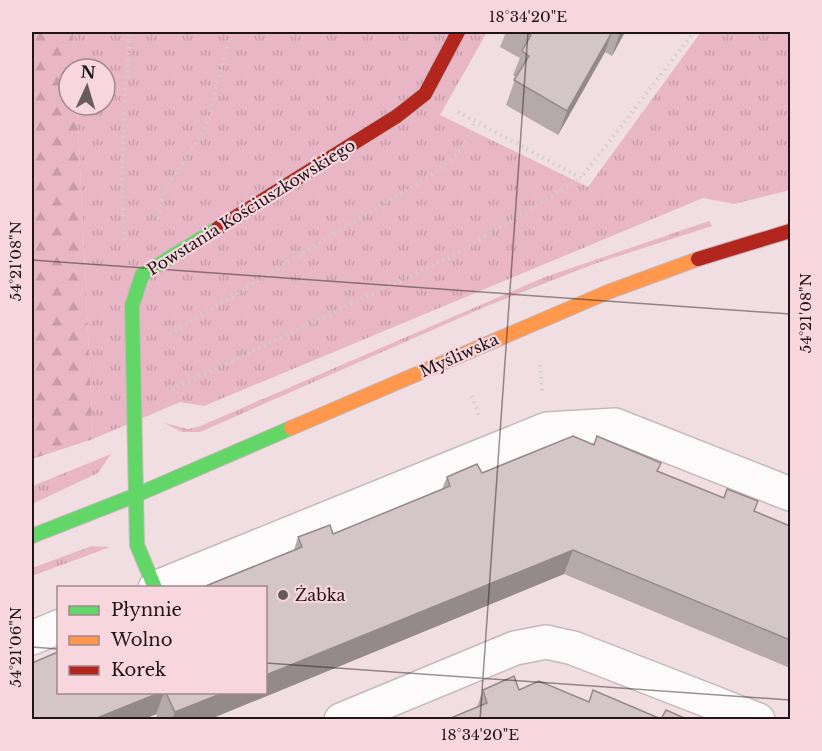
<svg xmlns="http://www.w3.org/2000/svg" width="822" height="751" font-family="'Libre Baskerville',serif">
<defs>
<pattern id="grass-tufts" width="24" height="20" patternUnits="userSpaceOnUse" patternTransform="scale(1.5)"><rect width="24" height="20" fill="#e8b6c4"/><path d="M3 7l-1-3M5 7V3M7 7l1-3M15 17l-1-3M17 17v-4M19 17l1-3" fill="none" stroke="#c79ca8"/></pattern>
<pattern id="forest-firs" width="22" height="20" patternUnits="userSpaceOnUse" patternTransform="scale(1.5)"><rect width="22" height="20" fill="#e8b6c4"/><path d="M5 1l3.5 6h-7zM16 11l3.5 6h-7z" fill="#c79ca8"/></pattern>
</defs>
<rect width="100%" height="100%" fill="#f0dee2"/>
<g fill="url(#grass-tufts)">
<polygon points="73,32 487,32 440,115 588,187 701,32 790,32 790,190 734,204 703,198 204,406 180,402 93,439 77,105 105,105 105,69 75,69"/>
<polygon points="709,221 712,226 594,264 487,306 200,432 182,432 164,423 188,429 198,427 545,277"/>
<polygon points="111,454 98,473 32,504 32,489 35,485"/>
<polygon points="92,546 110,547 32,576 32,568"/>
</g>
<polygon fill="url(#forest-firs)" points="32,32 73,32 75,69 69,69 69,105 77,105 93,439 32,459"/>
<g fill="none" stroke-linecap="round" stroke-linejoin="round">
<defs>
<g id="street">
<polyline points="155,588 547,429 615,425 790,494"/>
<polyline points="32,638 58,627"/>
<polyline points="341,720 515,648 546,642 573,648 758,720"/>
</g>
<g id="fast">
<polyline points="32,536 134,496 291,428"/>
<polyline points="155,588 137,545 132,306 142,275 218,228"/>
</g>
<polyline id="slow" points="291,428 608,292 698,259"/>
<g id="jam">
<polyline points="218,228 397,116 425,94 458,32"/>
<polyline points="698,259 790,231"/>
</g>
</defs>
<use href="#street" stroke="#c6b8bb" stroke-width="36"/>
<use href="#fast" stroke="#c6b8bb" stroke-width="16"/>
<use href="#slow" stroke="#c6b8bb" stroke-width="16"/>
<use href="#jam" stroke="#c6b8bb" stroke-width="16"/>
<g stroke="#d2cdce" stroke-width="4" stroke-dasharray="1.5 4.5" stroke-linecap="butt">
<polyline points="458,112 581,178 694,32"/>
<polyline points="158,218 164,191 206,127 231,32"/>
<path d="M125 240C118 171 125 101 130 32"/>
<polyline points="170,334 438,171 459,153 475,121"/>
<polyline points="540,365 542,391"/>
<polyline points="172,390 454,255 581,178"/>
<polyline points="472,396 479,415"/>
</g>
<use href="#street" stroke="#fdfafb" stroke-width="33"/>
<use href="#fast" stroke="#63d668" stroke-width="14"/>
<use href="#slow" stroke="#ff974d" stroke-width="14"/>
<use href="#jam" stroke="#b3261e" stroke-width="14"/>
</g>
<g fill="#b5a9ac">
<polygon points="506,32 625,32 612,56 605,52 558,135 506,105 516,77 513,75 520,58 500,47"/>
<polygon points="658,471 790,526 790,668 564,574 208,720 158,720 156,714 143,720 32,720 57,648 58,647 58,693 266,693 294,550 298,537 333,534 442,489 447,477 482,473"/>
<polygon points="483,690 519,690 589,702 661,719 446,720 477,707"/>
</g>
<g fill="#948a8c">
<polygon points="612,32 605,52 558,135 567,111"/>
<polygon points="620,32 625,32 612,56"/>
<polygon points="573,550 564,574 208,720 172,720 175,712 223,693 266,693 266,675"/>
<polygon points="159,693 164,693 156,714 143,720 92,720"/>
</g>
<g fill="#d3c5c8" stroke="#948a8c" stroke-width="1.5">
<polygon points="525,32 612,32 567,111 514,80 529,56 522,51 531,35"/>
<polygon points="573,436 594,445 597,436 661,463 657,471 724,498 727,489 758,501 754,511 790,526 790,640 573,550 266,675 266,588 201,588 302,547 298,537 330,525 333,534 450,486 447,477 463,470 477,464 482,473"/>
<polygon points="58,652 58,693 159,693 92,720 32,720 32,663"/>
<polygon points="514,676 519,690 539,681 589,702 593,690 661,719 666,710 689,720 446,720 487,703 483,690"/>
<polygon points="166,693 223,693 175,712"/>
</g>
<path fill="none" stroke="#1f1417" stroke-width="1.5" stroke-opacity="0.45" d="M32 260 790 314M32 647 58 649M266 663 790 700M480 720 528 32"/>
<circle fill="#685b5e" stroke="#f8d6de" stroke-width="2" cx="283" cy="595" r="6"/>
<g text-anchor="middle" stroke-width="4.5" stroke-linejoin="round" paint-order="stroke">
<g font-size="16" fill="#1f1417" stroke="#f8d6de">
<text transform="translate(251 207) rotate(-32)" y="6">Powstania Kościuszkowskiego</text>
<text transform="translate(459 355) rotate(-24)" y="6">Myśliwska</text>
</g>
<g font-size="16" fill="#1f1417" stroke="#f8d6de" text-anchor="start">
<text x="295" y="601">Żabka</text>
</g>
</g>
<rect width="822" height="751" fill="none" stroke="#f8d6de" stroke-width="66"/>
<rect x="57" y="586" width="210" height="108" fill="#f8d6de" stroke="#a1888e" stroke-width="1.5"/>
<rect x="69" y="606" width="30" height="9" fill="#63d668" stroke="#a1888e" stroke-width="1.5"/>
<text x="111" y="616" font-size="18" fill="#1f1417">Płynnie</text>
<rect x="69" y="636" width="30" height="9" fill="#ff974d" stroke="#a1888e" stroke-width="1.5"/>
<text x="111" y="646" font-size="18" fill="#1f1417">Wolno</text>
<rect x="69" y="666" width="30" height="9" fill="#b3261e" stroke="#a1888e" stroke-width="1.5"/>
<text x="111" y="676" font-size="18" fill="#1f1417">Korek</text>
<g transform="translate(87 87) rotate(4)"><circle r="28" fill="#f8d6de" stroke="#a1888e" stroke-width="1.5"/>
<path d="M0-4.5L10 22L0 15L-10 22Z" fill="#685b5e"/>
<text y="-9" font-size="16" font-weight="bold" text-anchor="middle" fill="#1f1417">N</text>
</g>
<rect x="33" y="33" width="756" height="685" fill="none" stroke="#1f1417" stroke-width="2"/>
<g font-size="15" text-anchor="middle" fill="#1f1417">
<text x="528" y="22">18°34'20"E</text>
<text transform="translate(16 261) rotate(-90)" y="5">54°21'08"N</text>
<text transform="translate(806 313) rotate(-90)" y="5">54°21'08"N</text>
<text transform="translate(16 647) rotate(-90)" y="5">54°21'06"N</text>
<text x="480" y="740">18°34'20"E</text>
</g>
</svg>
